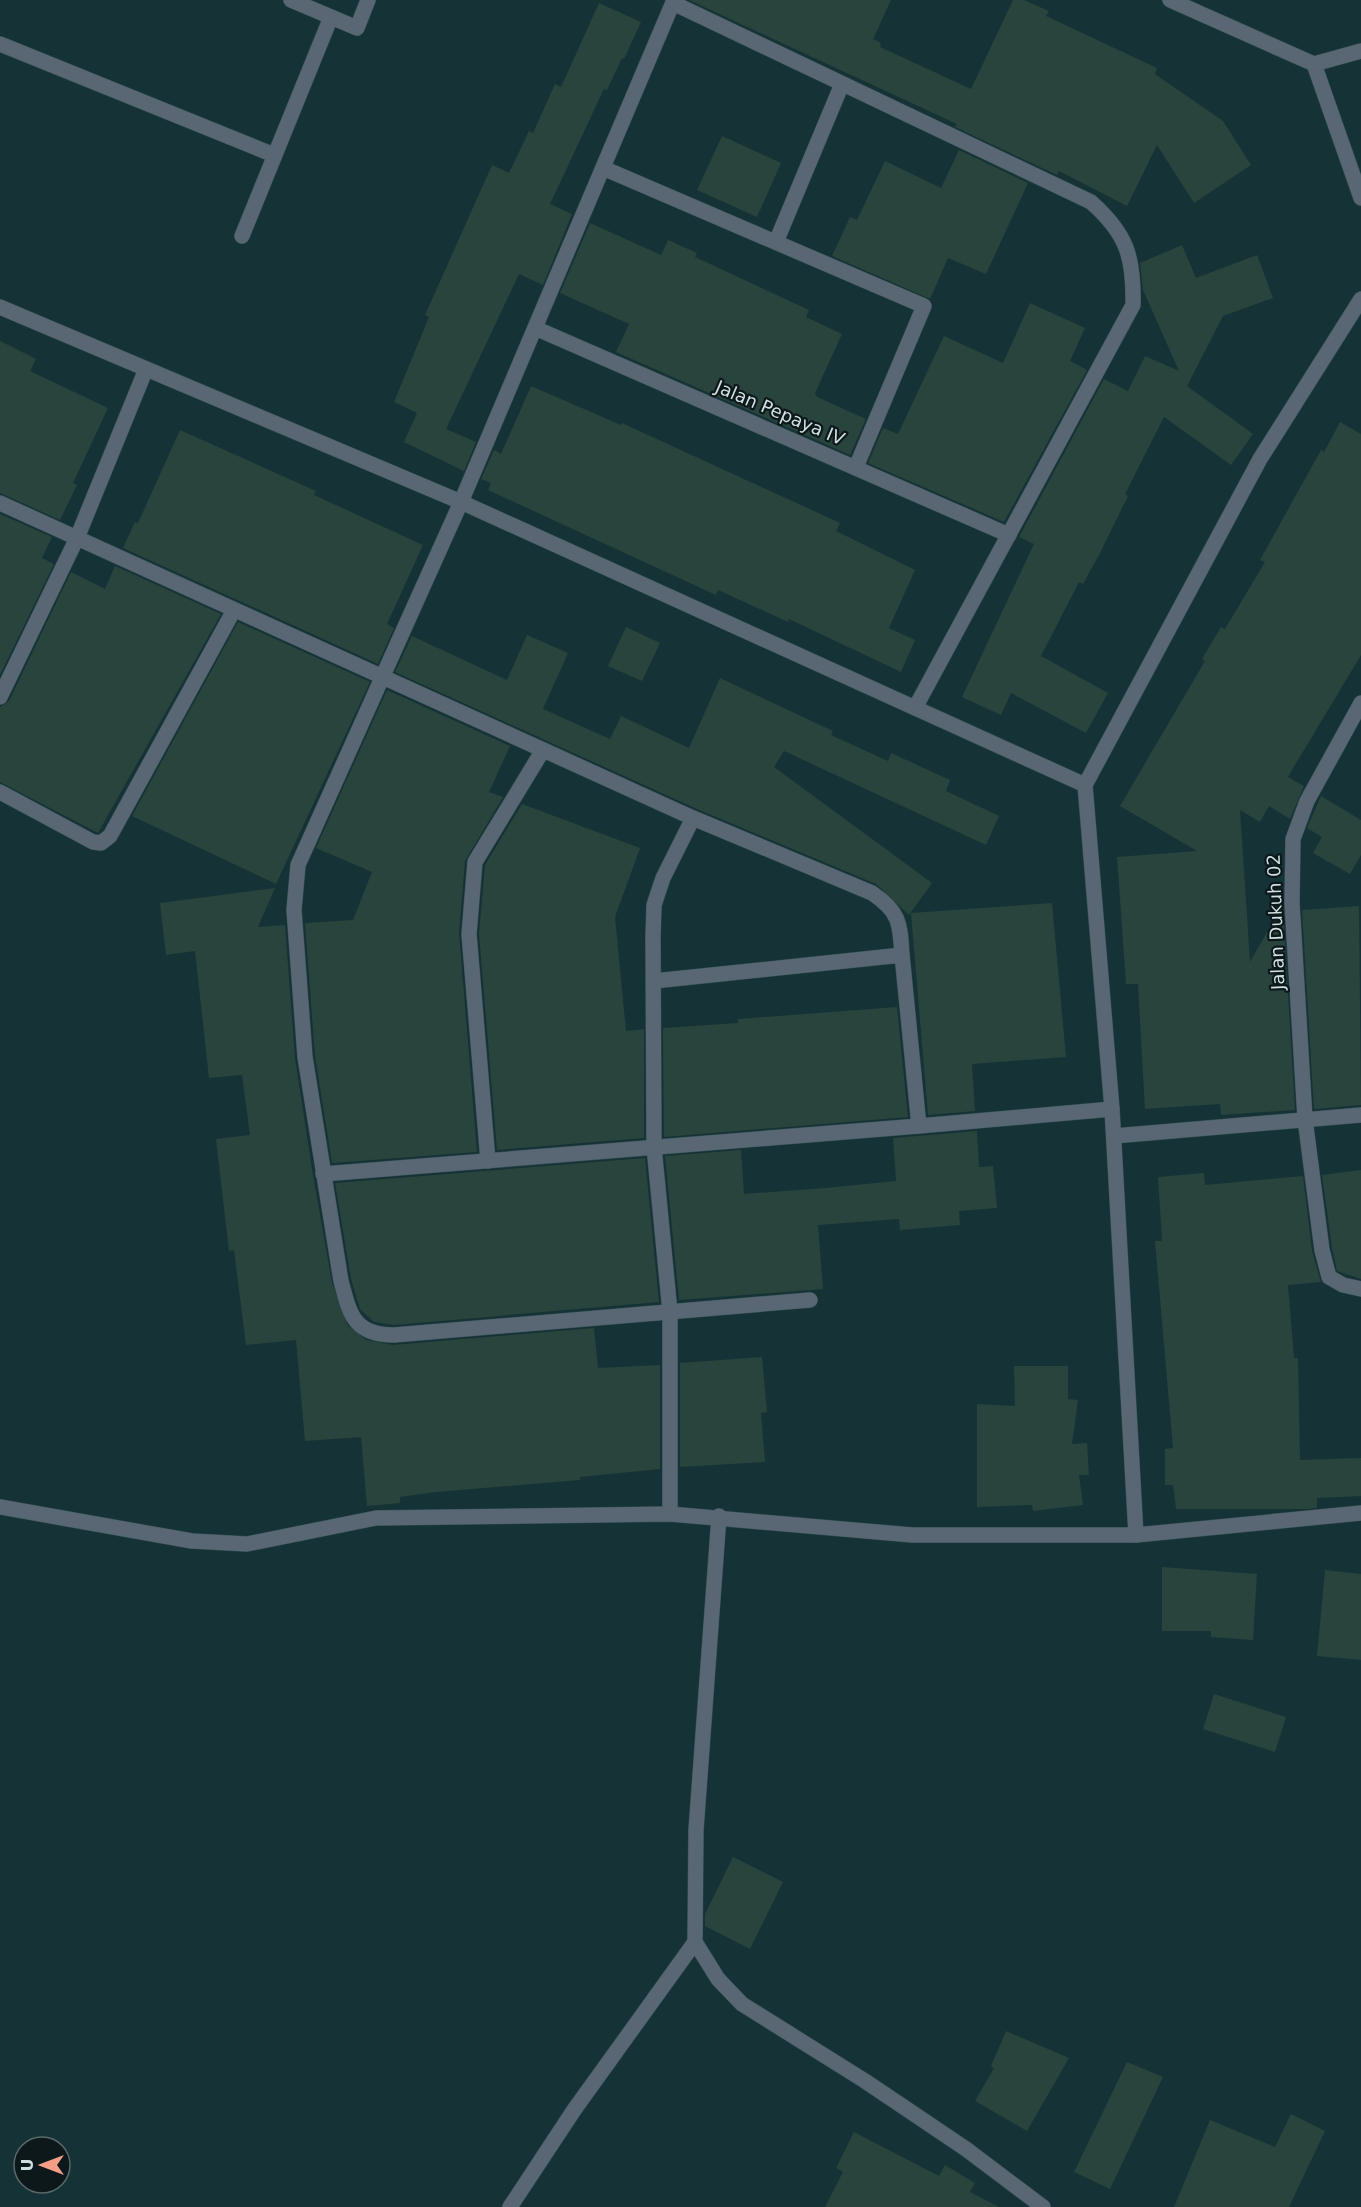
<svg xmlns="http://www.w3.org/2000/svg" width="1361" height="2207" font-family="'DejaVu Sans',sans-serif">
<rect width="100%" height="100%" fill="#153337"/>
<g fill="#29443c">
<polygon points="689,0 891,0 873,39 881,43 880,47 971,89 1013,0 1024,0 1049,11 1046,16 1157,68 1155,74 1223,121 1251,165 1194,203 1157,145 1127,206 1059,171 1057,175 955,127 957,124"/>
<polygon points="599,3 641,22 624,59 622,58 607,90 604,89 550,204 572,214 543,285 519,274 446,429 476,442 464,471 404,442 417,413 394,402 429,317 425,315 492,165 509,173 529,131 533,133 555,84 561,87"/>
<polygon points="722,136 781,163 757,217 697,190"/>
<polygon points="959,150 1028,183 986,274 948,258 930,299 832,256 850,217 857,220 885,161 941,188"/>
<polygon points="590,223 661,255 668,240 697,253 695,257 809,310 806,317 842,334 815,393 817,397 866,419 850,455 616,352 629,324 560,293"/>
<polygon points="1182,245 1196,278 1257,255 1273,298 1223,316 1187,386 1253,434 1231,465 1164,417 1125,494 1128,496 1100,553 1083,584 1079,582 1041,656 1108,693 1086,733 1011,693 1001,715 962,697 1034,544 1019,537 1104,379 1128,391 1145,356 1179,371 1143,290 1140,263"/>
<polygon points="1030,303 1085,328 1070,361 1087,370 1004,522 868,463 883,428 898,434 944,336 1003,363"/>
<polygon points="0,341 36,359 30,371 108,408 73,483 77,485 60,520 0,493"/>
<polygon points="531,386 621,425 622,423 840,523 836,531 915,570 889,628 915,640 901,672 789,619 788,622 718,590 716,595 488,490 491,483 481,479 494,450 501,454"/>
<polygon points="1340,422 1361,434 1361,655 1289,775 1288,777 1304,786 1290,819 1269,806 1260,822 1240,810 1250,962 1279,911 1283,911 1295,1110 1221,1115 1220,1104 1145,1109 1138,984 1126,984 1117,857 1197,851 1120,806 1205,661 1202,659 1221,627 1225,629 1265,562 1260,560 1321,450 1324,452"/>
<polygon points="180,430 316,491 314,495 423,545 387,624 394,628 378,664 123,548 135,522 138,523"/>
<polygon points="0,514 52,537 42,558 54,564 0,675"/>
<polygon points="115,566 221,614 98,833 0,782 0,707 9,701 71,572 105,589"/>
<polygon points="238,622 370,682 276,884 132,816"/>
<polygon points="626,627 660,643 642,681 608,666"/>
<polygon points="527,635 568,653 543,709 610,739 621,716 689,748 720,678 833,731 831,735 888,761 891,753 950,780 946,791 999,816 986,845 784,751 774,767 932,883 909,915 876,884 697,809 395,672 412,636 507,680"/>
<polygon points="387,690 510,746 489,792 503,797 465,861 459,933 477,1152 332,1163 315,1056 305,923 353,920 372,872 316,848"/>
<polygon points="1321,796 1361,820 1361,855 1350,874 1313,853 1322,837 1307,828"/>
<polygon points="522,804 640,848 615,917 626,1031 644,1029 644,1138 497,1150 479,934 485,865"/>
<polygon points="275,888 258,927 285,925 295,1058 313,1175 332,1283 348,1326 366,1340 393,1345 594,1328 598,1368 660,1365 660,1469 580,1477 580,1480 436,1492 400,1497 400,1503 367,1506 361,1437 305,1441 296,1340 246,1345 234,1250 229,1251 216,1139 250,1135 242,1075 209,1078 195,951 166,955 160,903"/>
<polygon points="1052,903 1066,1057 972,1064 975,1111 928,1115 911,913"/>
<polygon points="1359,906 1361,1105 1314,1109 1302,910"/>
<polygon points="897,1007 908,1117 664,1137 663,1028 738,1023 738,1019"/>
<polygon points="977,1131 979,1167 993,1166 997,1208 959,1211 960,1225 900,1230 899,1219 818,1225 823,1289 679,1300 665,1156 741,1150 744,1194 825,1188 896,1181 893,1138"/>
<polygon points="645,1158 659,1302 394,1325 374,1322 360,1309 351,1279 335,1183"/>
<polygon points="1361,1170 1361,1279 1337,1271 1332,1248 1322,1175"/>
<polygon points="1204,1173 1205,1185 1303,1176 1312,1251 1321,1282 1288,1285 1294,1358 1298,1358 1300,1460 1361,1458 1361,1496 1317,1498 1317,1508 1307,1509 1176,1509 1173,1485 1165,1485 1165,1449 1173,1448 1155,1241 1162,1241 1158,1177"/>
<polygon points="762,1357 767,1412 761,1413 765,1462 680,1467 680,1363"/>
<polygon points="1014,1366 1068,1366 1068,1399 1078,1400 1072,1444 1087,1443 1089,1475 1079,1475 1083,1505 1033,1511 1032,1505 977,1507 977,1404 1015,1406"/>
<polygon points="1162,1567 1257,1574 1253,1640 1211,1637 1211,1631 1162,1631"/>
<polygon points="1325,1570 1361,1574 1361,1660 1317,1656"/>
<polygon points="1214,1694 1286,1717 1275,1752 1203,1729"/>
<polygon points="733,1857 783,1882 750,1949 705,1926 705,1914"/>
<polygon points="1006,2031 1069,2058 1027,2131 975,2101 994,2068 991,2066"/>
<polygon points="1127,2062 1163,2077 1110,2189 1074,2172"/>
<polygon points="1291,2114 1325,2131 1289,2207 1174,2207 1210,2120 1275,2147"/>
<polygon points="854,2132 939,2176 945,2165 975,2183 970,2192 999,2207 825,2207 843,2172 836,2168"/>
</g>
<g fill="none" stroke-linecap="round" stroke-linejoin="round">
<defs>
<g id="minor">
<polyline points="291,0 357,28 368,0"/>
<path d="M674 0 461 502 298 865 294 910 305 1057 341 1281C350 1315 354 1335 394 1335L810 1300"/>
<polyline points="1170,0 1314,64 1361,198"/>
<path d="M673 3 1091 202C1127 234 1134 257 1133 305L915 708"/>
<polyline points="0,44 274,155"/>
<polyline points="1314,64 1361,51"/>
<polyline points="603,168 924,306 856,467"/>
<polyline points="242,236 331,17"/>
<polyline points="776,242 842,84"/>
<polyline points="0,307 461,502 1085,785 1112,1109 1136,1535"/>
<polyline points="535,328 1009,535"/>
<polyline points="0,503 77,538 146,369"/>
<path d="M0 697 77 538 693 818 872 893C900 912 900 923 902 955"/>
<polyline points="1361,703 1307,801 1293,839 1292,903 1305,1119 1322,1250 1329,1277 1343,1285 1361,1289"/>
<polyline points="1085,785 1260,459 1361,299"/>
<polyline points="0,792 93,842 101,843 110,836 234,610"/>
<polyline points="919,1126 1112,1109"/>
<polyline points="1114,1136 1361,1115"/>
<polyline points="488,1161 469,934 475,862 543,750"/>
<polyline points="323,1174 919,1126 902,955 654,981"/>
<polyline points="0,1507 192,1541 247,1544 376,1518 670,1514 912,1535 1136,1535 1361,1513"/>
<polyline points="670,1514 670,1312 654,1147 653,937 654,905 663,878 693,818"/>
<polyline points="719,1516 696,1830 695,1942 718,1979 742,2004 865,2081 966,2149 1043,2207"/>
<polyline points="510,2207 574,2110 695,1942"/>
</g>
</defs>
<use href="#minor" stroke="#334f52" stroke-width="16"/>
<use href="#minor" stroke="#586773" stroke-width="15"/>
</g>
<g text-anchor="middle" stroke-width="4.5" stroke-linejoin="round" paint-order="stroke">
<g font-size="18" fill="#cfdfe2" stroke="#0c181a">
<text transform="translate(780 413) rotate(23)" y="6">Jalan Pepaya IV</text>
<text transform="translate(1276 922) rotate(-92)" y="6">Jalan Dukuh 02</text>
</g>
</g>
<g transform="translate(42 2165) rotate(270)"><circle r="28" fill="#0c181a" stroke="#5a686a" stroke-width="1.5"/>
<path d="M0-4.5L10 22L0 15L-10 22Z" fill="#f49e88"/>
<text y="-9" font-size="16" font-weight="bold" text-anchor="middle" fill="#cfdfe2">U</text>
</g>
</svg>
